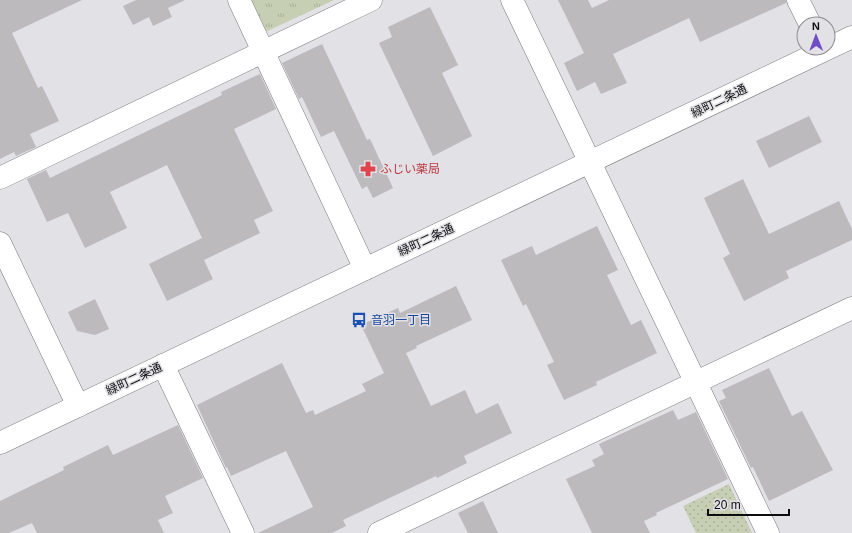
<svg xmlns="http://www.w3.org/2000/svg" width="852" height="533" font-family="Arial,'Noto Sans JP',sans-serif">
<defs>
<pattern id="grass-dots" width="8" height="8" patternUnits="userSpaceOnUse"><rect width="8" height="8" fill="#c6ceb3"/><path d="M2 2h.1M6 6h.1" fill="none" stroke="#a9b099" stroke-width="1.8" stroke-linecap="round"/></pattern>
<pattern id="park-tufts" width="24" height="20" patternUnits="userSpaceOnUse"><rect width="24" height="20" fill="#c6ceb3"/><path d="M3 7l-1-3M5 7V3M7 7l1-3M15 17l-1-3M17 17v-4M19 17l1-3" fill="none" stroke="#a9b099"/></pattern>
</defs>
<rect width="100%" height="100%" fill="#e1e1e6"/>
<polygon fill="url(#grass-dots)" points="729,484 752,533 696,533 683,506"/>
<polygon fill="url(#park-tufts)" points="247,0 334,0 263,33"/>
<g fill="#bcbabd">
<polygon points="0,0 82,0 12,33 38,88 42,86 59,121 30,134 36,147 16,156 14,152 0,159"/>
<polygon points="136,0 185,0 168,8 172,17 153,26 149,17 133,25 123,6"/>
<polygon points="558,0 588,0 592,8 609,0 786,0 786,3 700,42 689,18 613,54 627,83 601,94 595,82 577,91 564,63 584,53"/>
<polygon points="430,7 458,65 442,73 472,136 433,156 379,43 392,37 388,27"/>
<polygon points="322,44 367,140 370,139 393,188 373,198 367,186 362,189 334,131 321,137 302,97 299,99 282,63"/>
<polygon points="260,74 276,109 234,129 273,211 254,220 260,233 204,260 213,279 167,301 149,264 202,238 167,165 110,192 127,228 85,248 68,213 47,222 27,179 46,170 50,178 222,95 221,92"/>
<polygon points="809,116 822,142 769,168 756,141"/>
<polygon points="743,179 769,234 839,201 852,229 852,240 786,271 789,278 744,301 723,258 730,254 704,198"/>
<polygon points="597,226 618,270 607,275 631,325 641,320 657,353 596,382 597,385 564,400 547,365 554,362 526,304 523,306 501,260 532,246 536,255"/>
<polygon points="456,286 472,320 416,346 417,348 406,353 431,406 465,390 476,414 498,403 512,433 464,456 467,463 437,478 436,476 343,520 346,526 332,533 258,533 313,507 286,451 231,476 227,467 226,468 197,405 282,363 306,413 313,410 315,415 366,391 362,384 384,373 361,325 398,308 400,313"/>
<polygon points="95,299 109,329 95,335 77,331 68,312"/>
<polygon points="769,368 792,416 802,411 833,470 769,501 753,467 751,468 719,401 726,398 722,390"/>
<polygon points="673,410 678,420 696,412 728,479 656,513 657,515 644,521 650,533 592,533 566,479 595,466 592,460 604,454 599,444"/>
<polygon points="178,425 203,478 165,496 173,513 158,520 164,533 37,533 32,523 9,533 0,533 0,501 64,470 63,467 108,445 113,455"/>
<polygon points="483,501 498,533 468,533 458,513"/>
</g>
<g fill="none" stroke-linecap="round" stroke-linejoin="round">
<defs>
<g id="minor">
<polyline points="239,0 365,269"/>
<polyline points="512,0 768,533"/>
<polyline points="798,0 810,24"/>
<polyline points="0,178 371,0"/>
<polyline points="0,243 78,406"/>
<polyline points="163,365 243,533"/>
<polyline points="0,443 852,37"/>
<polyline points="379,533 852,308"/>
</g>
</defs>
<use href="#minor" stroke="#7b7b7f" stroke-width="23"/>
<use href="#minor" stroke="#fff" stroke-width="22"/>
</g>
<defs>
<symbol id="pharmacy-bare" viewBox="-9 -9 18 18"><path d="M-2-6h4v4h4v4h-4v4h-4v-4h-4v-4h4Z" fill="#e0444e" stroke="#e1e1e6" stroke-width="2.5" paint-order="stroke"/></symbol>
<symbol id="bus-bare" viewBox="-9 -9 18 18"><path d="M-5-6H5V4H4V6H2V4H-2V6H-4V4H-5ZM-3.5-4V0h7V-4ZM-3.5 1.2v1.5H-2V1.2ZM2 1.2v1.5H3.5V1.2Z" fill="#1a4fb4" stroke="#e1e1e6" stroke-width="2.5" paint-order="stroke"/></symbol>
</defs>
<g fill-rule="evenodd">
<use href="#pharmacy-bare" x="357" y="158" width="22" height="22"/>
<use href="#bus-bare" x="348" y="309" width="22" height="22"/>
</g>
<g text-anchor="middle" stroke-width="3" stroke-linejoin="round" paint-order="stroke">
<g font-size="12" fill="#0d0d0f" stroke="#e1e1e6">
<text transform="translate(719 101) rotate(-26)" y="4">緑町二条通</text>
<text transform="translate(426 240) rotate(-25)" y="4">緑町二条通</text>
<text transform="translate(134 379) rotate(-25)" y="4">緑町二条通</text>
</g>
<g font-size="12" fill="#be3a42" stroke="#e1e1e6" text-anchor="start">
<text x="380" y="173">ふじい薬局</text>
</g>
<g font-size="12" fill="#164399" stroke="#e1e1e6" text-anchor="start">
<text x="371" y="324">音羽一丁目</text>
</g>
</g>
<g transform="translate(816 36) rotate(359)"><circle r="19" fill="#e1e1e6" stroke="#8c8c90"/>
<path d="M0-3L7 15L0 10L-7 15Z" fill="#704cc5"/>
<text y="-6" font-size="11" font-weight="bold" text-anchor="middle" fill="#0d0d0f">N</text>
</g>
<path d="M708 509v6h81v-6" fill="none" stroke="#0d0d0f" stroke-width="2"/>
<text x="714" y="509" font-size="12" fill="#0d0d0f" stroke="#e1e1e6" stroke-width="3" paint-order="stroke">20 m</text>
</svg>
